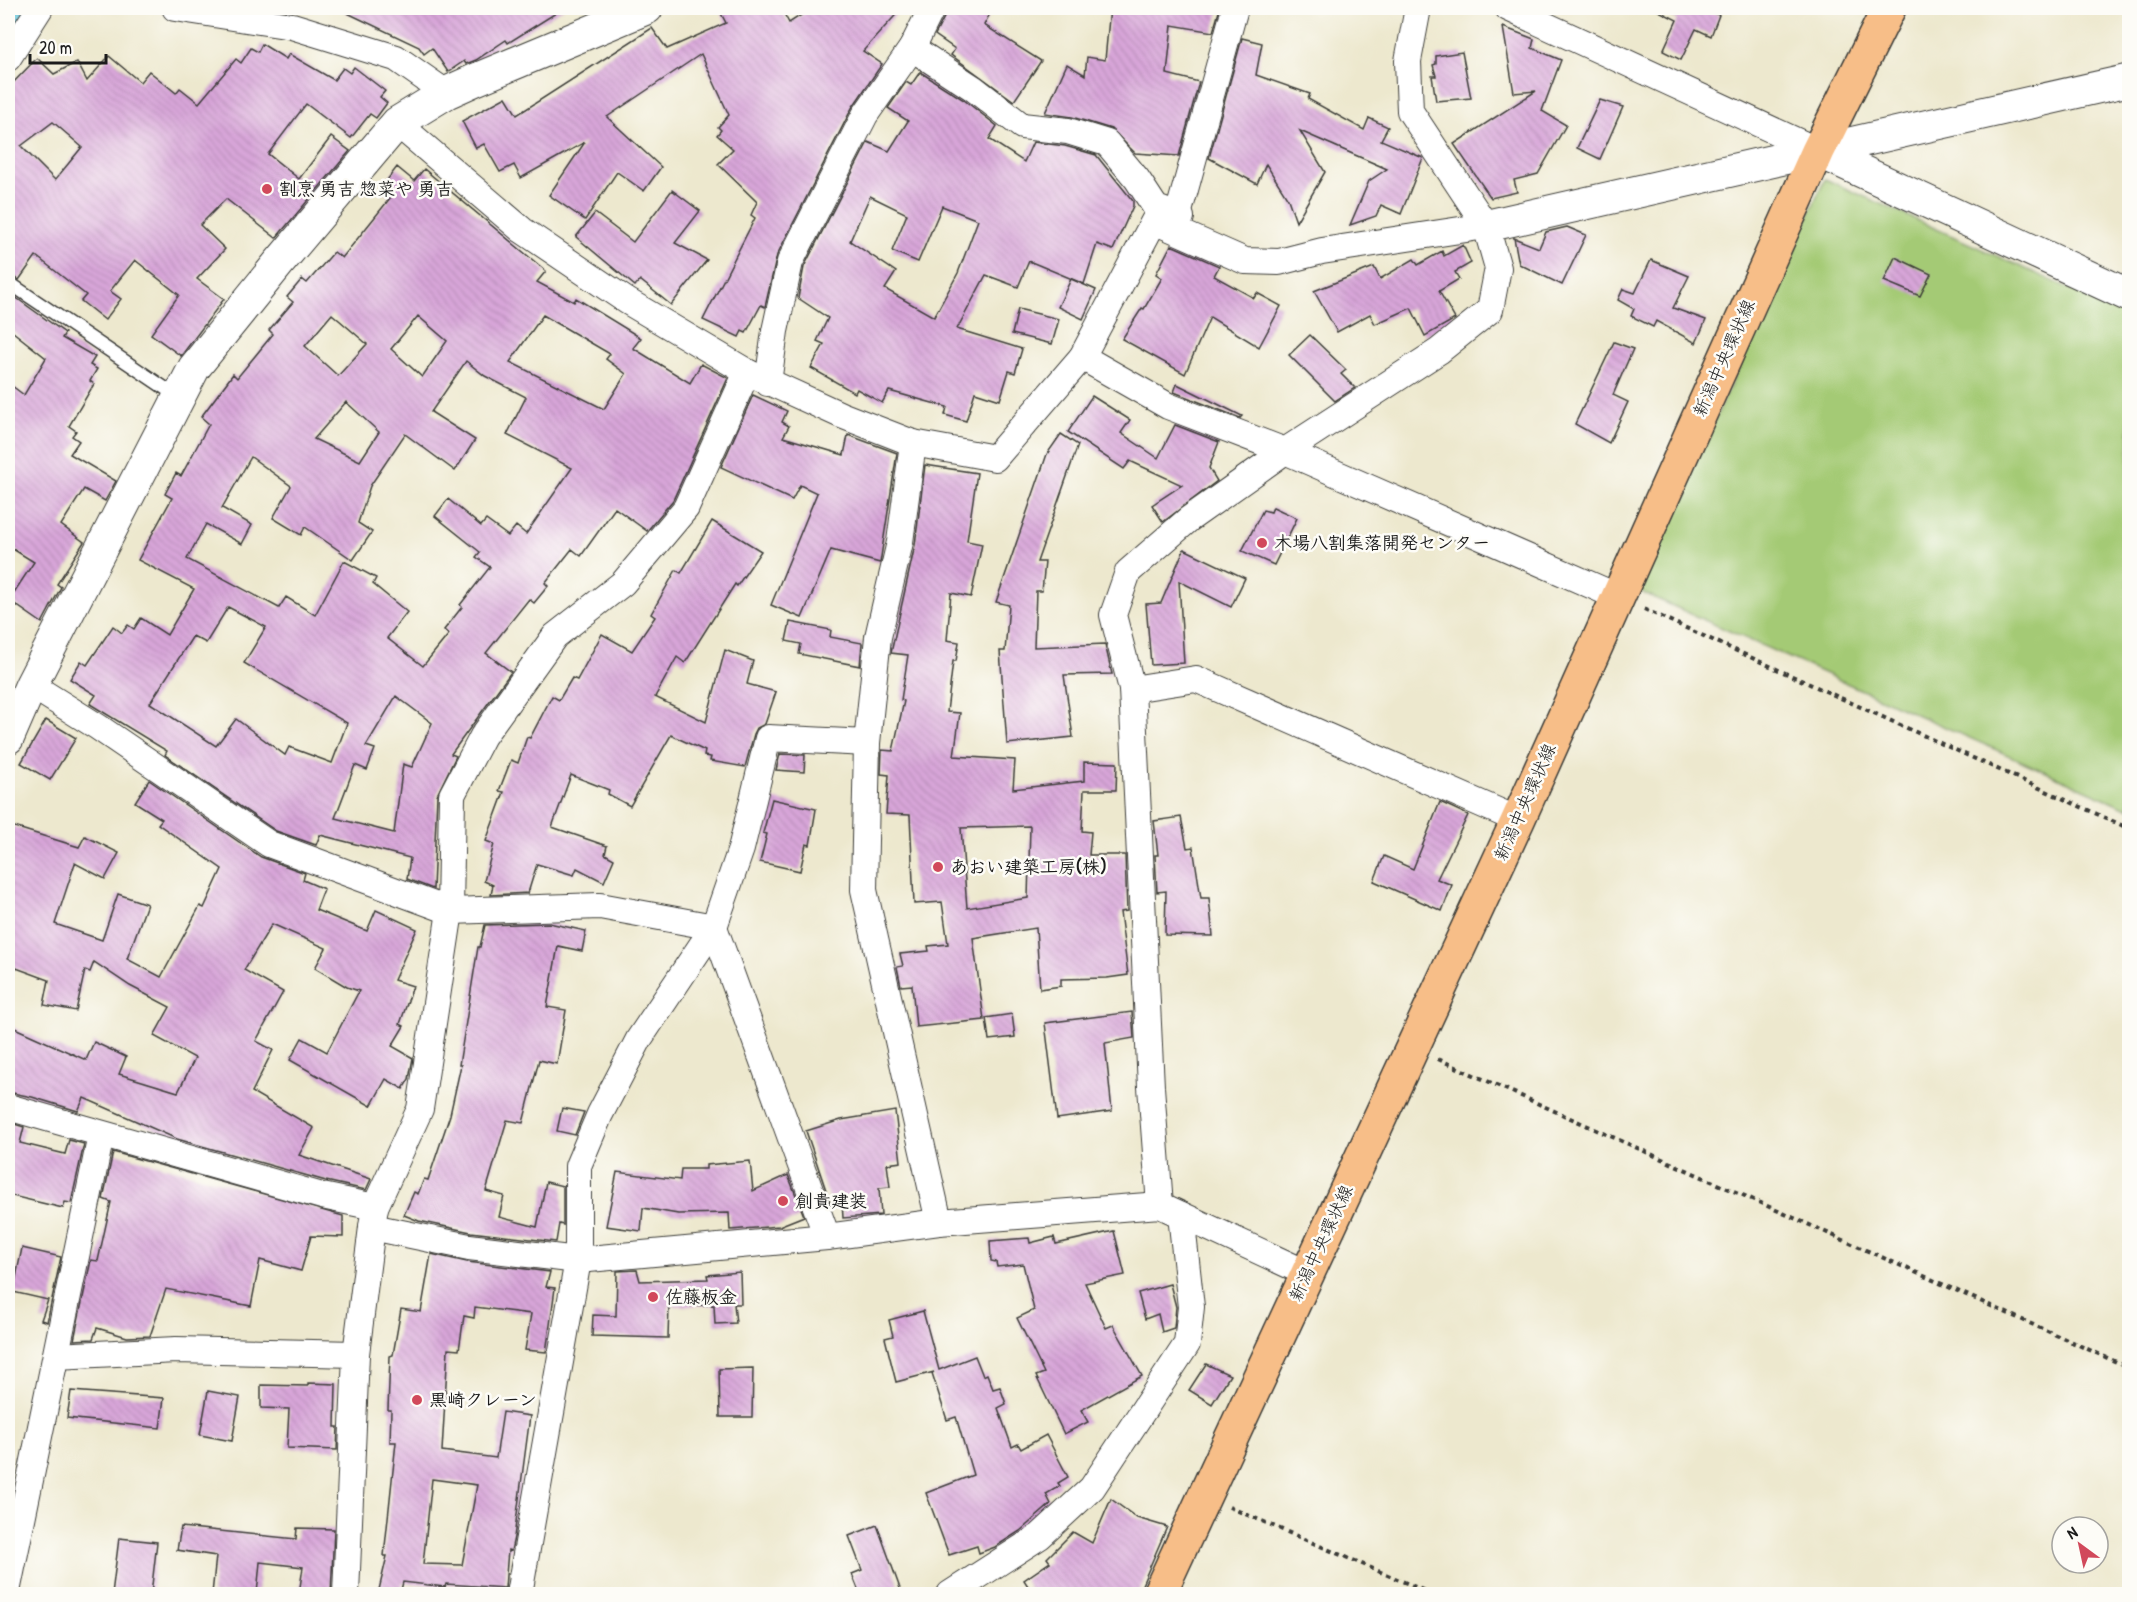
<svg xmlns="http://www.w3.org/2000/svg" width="2137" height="1602" font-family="'Patrick Hand','Klee One',sans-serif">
<defs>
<pattern id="building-back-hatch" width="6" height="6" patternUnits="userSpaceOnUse" patternTransform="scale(1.5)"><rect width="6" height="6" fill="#d8a6d9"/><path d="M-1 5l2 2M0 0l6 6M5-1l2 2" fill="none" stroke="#b98eba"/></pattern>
</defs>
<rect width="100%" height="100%" fill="#fdfcf7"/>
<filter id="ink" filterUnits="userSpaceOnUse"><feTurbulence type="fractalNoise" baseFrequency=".0167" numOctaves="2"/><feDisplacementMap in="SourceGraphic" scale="12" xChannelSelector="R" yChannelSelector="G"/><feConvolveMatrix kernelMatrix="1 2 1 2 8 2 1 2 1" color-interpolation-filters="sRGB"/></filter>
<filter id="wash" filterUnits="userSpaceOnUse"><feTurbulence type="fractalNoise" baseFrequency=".008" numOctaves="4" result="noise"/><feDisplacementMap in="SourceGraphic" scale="24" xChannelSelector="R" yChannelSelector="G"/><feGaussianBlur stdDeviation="1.35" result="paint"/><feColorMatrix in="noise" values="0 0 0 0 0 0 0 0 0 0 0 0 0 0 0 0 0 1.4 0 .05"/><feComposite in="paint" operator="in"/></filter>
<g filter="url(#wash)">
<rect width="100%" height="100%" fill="#ede8ce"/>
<polygon fill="#a4ca75" stroke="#607348" stroke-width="1.5" points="1825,179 2129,315 2129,809 1637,590"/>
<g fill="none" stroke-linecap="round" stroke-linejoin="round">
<polyline stroke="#5bc1d8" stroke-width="27" points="8,29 21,8"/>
</g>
<g id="blocks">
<g fill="url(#building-back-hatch)" fill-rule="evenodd">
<polygon points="337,8 564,8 508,43 506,40 476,60 466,64 464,61 448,72 432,48 424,54 419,47"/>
<polygon points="718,8 781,8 789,23 812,8 902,8 863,51 882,64 852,108 777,255 765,307 761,305 746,333 742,331 739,337 703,320 755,218 751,215 757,202 718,164 733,149 717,135 721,130 718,127 729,115 701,54 607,117 661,167 644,191 617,172 585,220 549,195 585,142 521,178 514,165 500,172 484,144 476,148 462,121 506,97 517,115 652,28 667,49 726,23"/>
<polygon points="949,8 993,8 984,25 1041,61 1014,101 951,55 955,49 935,35"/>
<polygon points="1110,8 1220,8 1213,32 1172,25 1167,74 1199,82 1179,156 1135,153 1111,129 1072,117 1045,113 1067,64 1085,75 1087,57 1105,60"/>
<polygon points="1653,8 1707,8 1706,10 1719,15 1711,36 1696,29 1681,60 1663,51 1677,20"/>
<polygon points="1503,27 1534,39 1532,48 1561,60 1542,111 1566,125 1538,174 1514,180 1517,192 1491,198 1454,144 1536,91 1514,93"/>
<polygon points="1242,38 1262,43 1256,75 1310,94 1308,99 1364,130 1369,118 1388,127 1381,140 1423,158 1401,214 1381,205 1376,216 1350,225 1369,181 1387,169 1300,131 1325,172 1296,222 1288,199 1266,164 1257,184 1209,158"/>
<path d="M262 44 286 59 289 54 334 80 343 68 350 73 354 67 385 91 380 97 387 103 376 118 370 114 351 138 306 104 268 154 299 179 331 137 350 151 276 238 226 199 200 225 225 249 197 279 224 299 181 356 151 334 179 295 135 260 110 291 121 299 105 320 81 301 86 295 36 256 19 280 8 274V88L37 58 54 74 77 62 87 81 109 56 140 82 149 71 176 93 180 88 199 103 236 59 241 63 251 48 258 52ZM53 122 82 147 55 180 21 146Z"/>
<polygon points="1462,52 1471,98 1436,101 1432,76 1436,76 1433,65 1436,64 1436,56"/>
<path d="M920 72 964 100 997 126 989 139 1024 162 1033 142 1065 146 1096 155 1133 201V206L1113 250 1097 244 1084 284 1029 261 1018 287 986 275 957 329 1022 349 1015 373 1009 371 1000 400 975 392 966 421 945 415 947 407 889 391 882 403 857 389 855 393 811 368 824 344 817 341 828 318 798 298 804 267 868 142 889 151 908 121 888 108 906 82 911 85ZM870 196 907 214 892 251 918 262 942 206 978 220 958 273 934 317 885 289 896 272 850 241Z"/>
<polygon points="1600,100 1623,107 1600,159 1577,148"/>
<path d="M397 167 414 181 424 169 546 271 537 282 574 302 576 298 641 338 633 348 690 383 701 364 728 378 673 500 647 531 615 508 581 556 572 549 545 583 548 586 534 603 529 599 486 653 511 672 451 754 456 756 437 795 433 889 407 879 410 858 320 835 316 845 276 831 165 755 167 751 90 704 96 695 70 679 81 661 87 665 113 626 122 633 128 625 134 629 141 618 167 635 194 589 138 560 172 498 165 494 176 473 181 476 209 424 201 417 233 374 237 378 273 334 269 330 293 302 287 297 302 279 307 283 334 252 342 258 391 197 380 189ZM332 314 367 344 338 376 305 346ZM543 315 610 354 606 359 626 374 604 409 510 362ZM418 316 447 341 422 377 391 349ZM466 361 485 376 526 397 507 435 572 468 526 534 516 526 508 536 486 520 481 526 448 499 435 516 480 552 476 557 490 567 460 605 462 607 444 630 449 634 423 666 387 638 407 612 373 584 376 578 344 561 315 615 286 597 279 608 187 559 206 524 242 544 252 525 222 508 251 457 291 486 273 518 301 535 305 527 353 560 372 532 358 523 370 486 405 434 455 471 475 440 431 412ZM346 402 379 432 360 461 314 439ZM228 607 266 627 244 663 347 723 332 763 289 747 285 755 236 719 216 746 150 703 193 636 206 643ZM396 696 432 723 412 767 403 764 394 833 335 818 355 765 367 770 375 749 366 746Z"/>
<polygon points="672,190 700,211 675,243 707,260 671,305 640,280 635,286 576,237 595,213 633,242"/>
<polygon points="1567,227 1586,235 1562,285 1519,264 1514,238 1539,248 1546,232"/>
<polygon points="1171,245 1219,266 1214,276 1254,298 1257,293 1281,306 1259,347 1210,317 1185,374 1122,339 1142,308 1144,309 1162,278 1156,274"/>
<polygon points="1463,245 1471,263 1455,272 1459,279 1439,291 1455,319 1425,336 1411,308 1375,324 1370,314 1337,332 1314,291 1374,267 1380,279 1414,259 1418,265 1442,251 1444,256"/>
<polygon points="1895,257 1931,274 1920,296 1884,281"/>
<polygon points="1651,260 1689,276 1673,308 1706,320 1696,343 1656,321 1653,327 1631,316 1634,309 1618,300 1623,289 1635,293"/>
<polygon points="1071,279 1096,290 1083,319 1058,307"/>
<polygon points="8,292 65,333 62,338 95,357 90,365 97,369 90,381 94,384 69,426 76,431 72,436 79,441 70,454 116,481 105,501 84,489 61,525 84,542 57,584 61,587 42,623 9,600 34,562 8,546 8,383 24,395 46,358 8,328"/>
<polygon points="1018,309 1059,319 1052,344 1012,334"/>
<polygon points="1310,335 1346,370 1341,374 1355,388 1335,401 1289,355"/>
<polygon points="1614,342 1633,349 1613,395 1628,402 1609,443 1575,424"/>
<polygon points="1177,384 1242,416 1240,418 1174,392"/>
<polygon points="753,395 787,411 782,422 789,426 783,437 844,455 848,435 897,453 880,563 831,550 802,618 771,605 817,493 800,485 792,500 721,467"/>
<polygon points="1092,396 1130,420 1121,433 1158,458 1175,425 1219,442 1209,468 1217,481 1163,522 1152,505 1182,485 1130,461 1124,469 1068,432"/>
<polygon points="1061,434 1078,445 1037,562 1045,562 1042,591 1036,591 1034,647 1105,644 1112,674 1064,675 1073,737 1007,744 1000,651 1005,651 1009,605 996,602 1047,454"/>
<path d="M925 465 977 473 967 541 982 544 971 597 951 593 947 640 959 642 956 661H953L947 712 960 713 954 756 1015 760 1013 789 1084 781V762L1117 763 1116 790H1084L1082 831 1091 832 1089 855H1125L1127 911 1120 912 1128 975 1107 978 1061 979V986L1040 989 1036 928 973 938 984 1020 916 1027 912 985 901 986 897 967 903 966 900 954 929 951 928 946 948 944 942 902 914 904 910 815 886 814 889 775 881 774 882 750 893 751 904 701 901 700 908 655 891 653 915 545ZM1030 826 1028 898 967 908 961 828Z"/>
<polygon points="1273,507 1297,518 1274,565 1242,551 1263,510 1271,512"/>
<polygon points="712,521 761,551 737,586 735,584 685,663 677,657 655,697 706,722 725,650 753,661 747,684 776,692 765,724 757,728 754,734 745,767 710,761 711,757 704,756 705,751 671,735 630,806 608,794 609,790 571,775 552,827 607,846 605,854 614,859 604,882 577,868 574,875 537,864 528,893 491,895 493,885 484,881 494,844 486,841 504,792 499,791 511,760 518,763 527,737 530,738 552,696 559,700 572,678 577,680 602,634 632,651 655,617 651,614 676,570 681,573"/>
<polygon points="1184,549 1245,578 1231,607 1179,581 1184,663 1151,665 1146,604 1161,603"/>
<polygon points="790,622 831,630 830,637 862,643 860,666 799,654 801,644 786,641"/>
<polygon points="46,720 76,738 50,780 21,763"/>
<polygon points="780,754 805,755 804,772 776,770"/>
<polygon points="149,780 261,857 305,873 303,880 324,889 316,910 367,931 376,910 417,929 394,980 413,986 400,1024 404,1026 392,1046 413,1058 409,1079 403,1089 386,1079 371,1106 290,1060 302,1038 327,1052 359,991 347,987 315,968 326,948 272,924 244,970 283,992 256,1041 273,1050 252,1092 314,1128 299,1155 371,1179 366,1190 326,1181 177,1139 84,1098 78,1111 32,1097 8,1092 8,1025 86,1060 94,1042 126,1057 119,1074 178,1092 195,1058 154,1036 170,1007 130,986 94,962 90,972 85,970 76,1011 44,1005 49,980 8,965 8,825 79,847 85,836 119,853 105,879 75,863 55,924 102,940 118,894 147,904 127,959 161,977 200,906 204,908 222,869 158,824 162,819 135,802"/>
<polygon points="772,799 816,809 810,845 806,844 800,871 760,862 767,834 763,833"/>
<polygon points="1440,802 1468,815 1437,879 1452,885 1442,911 1374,881 1384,856 1413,869"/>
<polygon points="1181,817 1187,848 1193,847 1201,898 1209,898 1213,936 1165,935 1166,891 1157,892 1155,855 1158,855 1154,821"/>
<polygon points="549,923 586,931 582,951 558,946 547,1007 566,1010 557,1064 539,1060 523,1123 507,1120 486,1191 504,1196 499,1217 537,1227 546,1182 563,1186 563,1225 559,1224 556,1242 471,1232 419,1221 404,1215 414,1192 418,1194 424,1179 428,1180 450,1115 461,1065 459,1065 478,947 480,947 485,925"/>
<polygon points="1132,1012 1134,1038 1105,1043 1112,1111 1057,1119 1045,1023"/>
<polygon points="1012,1014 1015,1037 989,1040 986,1018"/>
<polygon points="562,1108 584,1112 575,1135 557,1131"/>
<polygon points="895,1111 901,1162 887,1164 890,1187 879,1188 881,1215 843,1218 842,1201 831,1205 806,1131 841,1120"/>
<polygon points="8,1122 24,1127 20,1143 65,1154 69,1140 84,1144 71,1203 65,1202 63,1208 8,1195"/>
<polygon points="113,1152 343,1216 343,1237 311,1236 301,1271 260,1260 251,1306 166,1289 150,1336 127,1337 97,1328 93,1339 74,1340 91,1260 98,1261 111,1202 103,1199"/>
<polygon points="750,1161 753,1191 788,1175 804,1216 779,1226 730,1230 729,1213 678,1214 643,1208 641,1231 606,1226 617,1172 680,1180 681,1169 706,1169 706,1165"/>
<polygon points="1114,1231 1125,1275 1085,1283 1106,1328 1113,1325 1142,1376 1081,1410 1088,1422 1064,1434 1036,1376 1044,1373 1017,1318 1034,1310 1023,1264 997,1267 996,1262 991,1261 990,1241 1029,1238 1030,1243 1054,1237 1056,1244"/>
<polygon points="22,1248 61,1257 47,1322 41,1320 48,1300 13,1292"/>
<path d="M431 1254 467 1262 550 1272 546 1287 555 1288 550 1325 546 1352 525 1350 531 1314 475 1307 474 1318 464 1316 459 1350 448 1349 442 1451 496 1458 503 1412 530 1416 514 1537 511 1551 508 1550 505 1588 446 1584 445 1587 403 1582 400 1594H378L387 1556H384L396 1442H390L391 1410H388L390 1356 393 1355 401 1309 421 1312ZM432 1479 477 1485 462 1565 423 1564Z"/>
<polygon points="637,1270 640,1281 708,1279 707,1275 740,1272 741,1304 734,1304 736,1323 715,1324 714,1305 669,1306 668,1338 592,1336 593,1315 616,1316 617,1271"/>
<polygon points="1170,1284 1176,1307 1174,1328 1162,1332 1158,1314 1145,1319 1138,1293"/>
<polygon points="923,1311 939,1370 975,1356 983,1376 987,1374 993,1389 1000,1387 1006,1404 998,1408 1012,1447 1018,1444 1021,1449 1046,1435 1068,1477 1058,1483 1060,1486 1046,1494 1051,1504 1020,1531 995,1547 979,1553 977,1546 949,1555 926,1493 973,1475 956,1417 947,1420 932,1373 934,1372 896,1382 885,1338 893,1336 889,1320"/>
<polygon points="1206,1364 1230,1375 1212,1404 1189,1390"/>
<polygon points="753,1368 752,1417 720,1417 719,1369"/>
<polygon points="308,1383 336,1384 335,1427 338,1427 337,1450 287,1448 289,1409 261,1408 261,1385 308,1386"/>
<polygon points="71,1391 164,1398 160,1428 67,1418"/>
<polygon points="208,1391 240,1397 232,1441 200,1435"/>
<polygon points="1111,1499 1137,1518 1167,1527 1138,1594 1033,1594 1024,1580 1050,1562 1047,1558 1073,1532 1092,1543"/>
<polygon points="877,1525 902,1594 860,1594 852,1574 862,1570 849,1536"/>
<polygon points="181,1527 296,1539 297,1528 334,1529 331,1594 299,1594 303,1567 260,1562 257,1594 212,1594 216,1556 177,1550"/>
<polygon points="119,1538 157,1542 151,1594 112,1594"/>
</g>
</g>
</g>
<g filter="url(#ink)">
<use href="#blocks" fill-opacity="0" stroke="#3b3b37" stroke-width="1.5"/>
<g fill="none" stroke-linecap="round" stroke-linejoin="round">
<defs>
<polyline id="service" points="8,282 178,397"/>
<g id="minor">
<polyline points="175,8 292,26 396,58 446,93"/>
<polyline points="1508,8 1818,151"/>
<polyline points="912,48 973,88 1022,126 1068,131 1107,143 1137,179 1156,208 1181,217"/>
<polyline points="8,58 40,8"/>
<polyline points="397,123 522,230 627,301 747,372 841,415 913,443 995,458 1082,357 1154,221 1245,261 1279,262 1322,251 1486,226"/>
<polyline points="1178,215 1235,8"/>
<polyline points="1082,357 1168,406 1285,451 1616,596"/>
<polyline points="768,383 775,331 790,262 865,115 912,48 932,8"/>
<polyline points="31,685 98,727 269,844 450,911 600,906 714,927"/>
<polyline points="1132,689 1196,679 1518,820"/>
<polyline points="867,743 864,890 939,1222"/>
<polyline points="714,927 827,1237"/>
<polyline points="8,1107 322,1196 375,1207"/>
<polyline points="1160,1205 1151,1087 1132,689 1113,615 1128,572 1189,519 1285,451 1439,351 1490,310 1498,268 1486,226 1410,111 1408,61 1418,8"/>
<polyline points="372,1227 469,1247 578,1260 827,1237 939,1222 1160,1205 1306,1273"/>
<polyline points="56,1356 176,1350 356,1354"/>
<polyline points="8,1587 101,1135"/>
<polyline points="346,1594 356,1354 372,1227 375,1207 420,1109 450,911 452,795 483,736 555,636 623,583 686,508 747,372"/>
<polyline points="519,1594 578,1260 578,1166 600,1114 639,1039 714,927 741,849 768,738 867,743 878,637 900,542 913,443"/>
<polyline points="950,1594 1040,1536 1092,1488 1187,1344 1191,1307 1181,1215"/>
</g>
<g id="tertiary">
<polyline points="1818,151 2130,296"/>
<polyline points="1486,226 2130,80"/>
<polyline points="8,738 31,685 194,368 278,264 397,123 446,93 477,79 647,8"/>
</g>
<polyline id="primary" points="1159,1594 1518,820 1818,151 1889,8"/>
</defs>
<use href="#service" stroke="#3b3b37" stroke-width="15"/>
<use href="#minor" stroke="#3b3b37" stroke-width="28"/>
<use href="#tertiary" stroke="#3b3b37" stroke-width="34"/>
<use href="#primary" stroke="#3b3b37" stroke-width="36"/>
<g stroke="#3b3b37" stroke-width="4" stroke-dasharray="4.5 4.5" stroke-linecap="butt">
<polyline points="1644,609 2130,829"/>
<polyline points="1438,1059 2130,1368"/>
<polyline points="1229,1507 1432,1594"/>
</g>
<use href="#service" stroke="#fff" stroke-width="12"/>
<use href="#minor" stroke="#fff" stroke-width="26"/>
<use href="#tertiary" stroke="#fff" stroke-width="32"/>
<use href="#primary" stroke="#f7be88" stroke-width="33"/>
</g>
</g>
<g fill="#d1495b" stroke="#fdfcf7" stroke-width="2">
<circle cx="267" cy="189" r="6"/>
<circle cx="1262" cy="543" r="6"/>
<circle cx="938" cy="867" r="6"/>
<circle cx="783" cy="1201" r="6"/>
<circle cx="653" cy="1297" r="6"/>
<circle cx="417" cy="1400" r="6"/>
</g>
<g text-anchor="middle" stroke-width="5" stroke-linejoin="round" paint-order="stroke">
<g font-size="18" font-weight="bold" fill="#1c1c1c" stroke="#fdfcf7" text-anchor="start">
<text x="279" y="195">割烹 勇吉 惣菜や 勇吉</text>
<text x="1274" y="549">木場八割集落開発センター</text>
<text x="950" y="873">あおい建築工房(株)</text>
<text x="795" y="1207">創貴建装</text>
<text x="665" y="1303">佐藤板金</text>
<text x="429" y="1406">黒崎クレーン</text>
</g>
<g font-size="18" fill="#1c1c1c" stroke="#fdfcf7">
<text transform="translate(1724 358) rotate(-66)" y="6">新潟中央環状線</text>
<text transform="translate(1525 802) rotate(-66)" y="6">新潟中央環状線</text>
<text transform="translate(1321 1243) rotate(-65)" y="6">新潟中央環状線</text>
</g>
</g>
<rect width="2137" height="1602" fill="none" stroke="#fdfcf7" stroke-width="30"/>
<g transform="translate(2080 1545) rotate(327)"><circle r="28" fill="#fdfcf7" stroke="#a3a29f" stroke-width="1.5"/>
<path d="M0-4.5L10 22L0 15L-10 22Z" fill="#d1495b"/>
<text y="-9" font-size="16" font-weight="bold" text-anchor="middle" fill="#1c1c1c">N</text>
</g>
<path d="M30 54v9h76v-9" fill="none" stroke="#1c1c1c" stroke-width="3"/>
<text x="39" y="54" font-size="18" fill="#1c1c1c" stroke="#fdfcf7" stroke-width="4.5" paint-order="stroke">20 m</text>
</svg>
